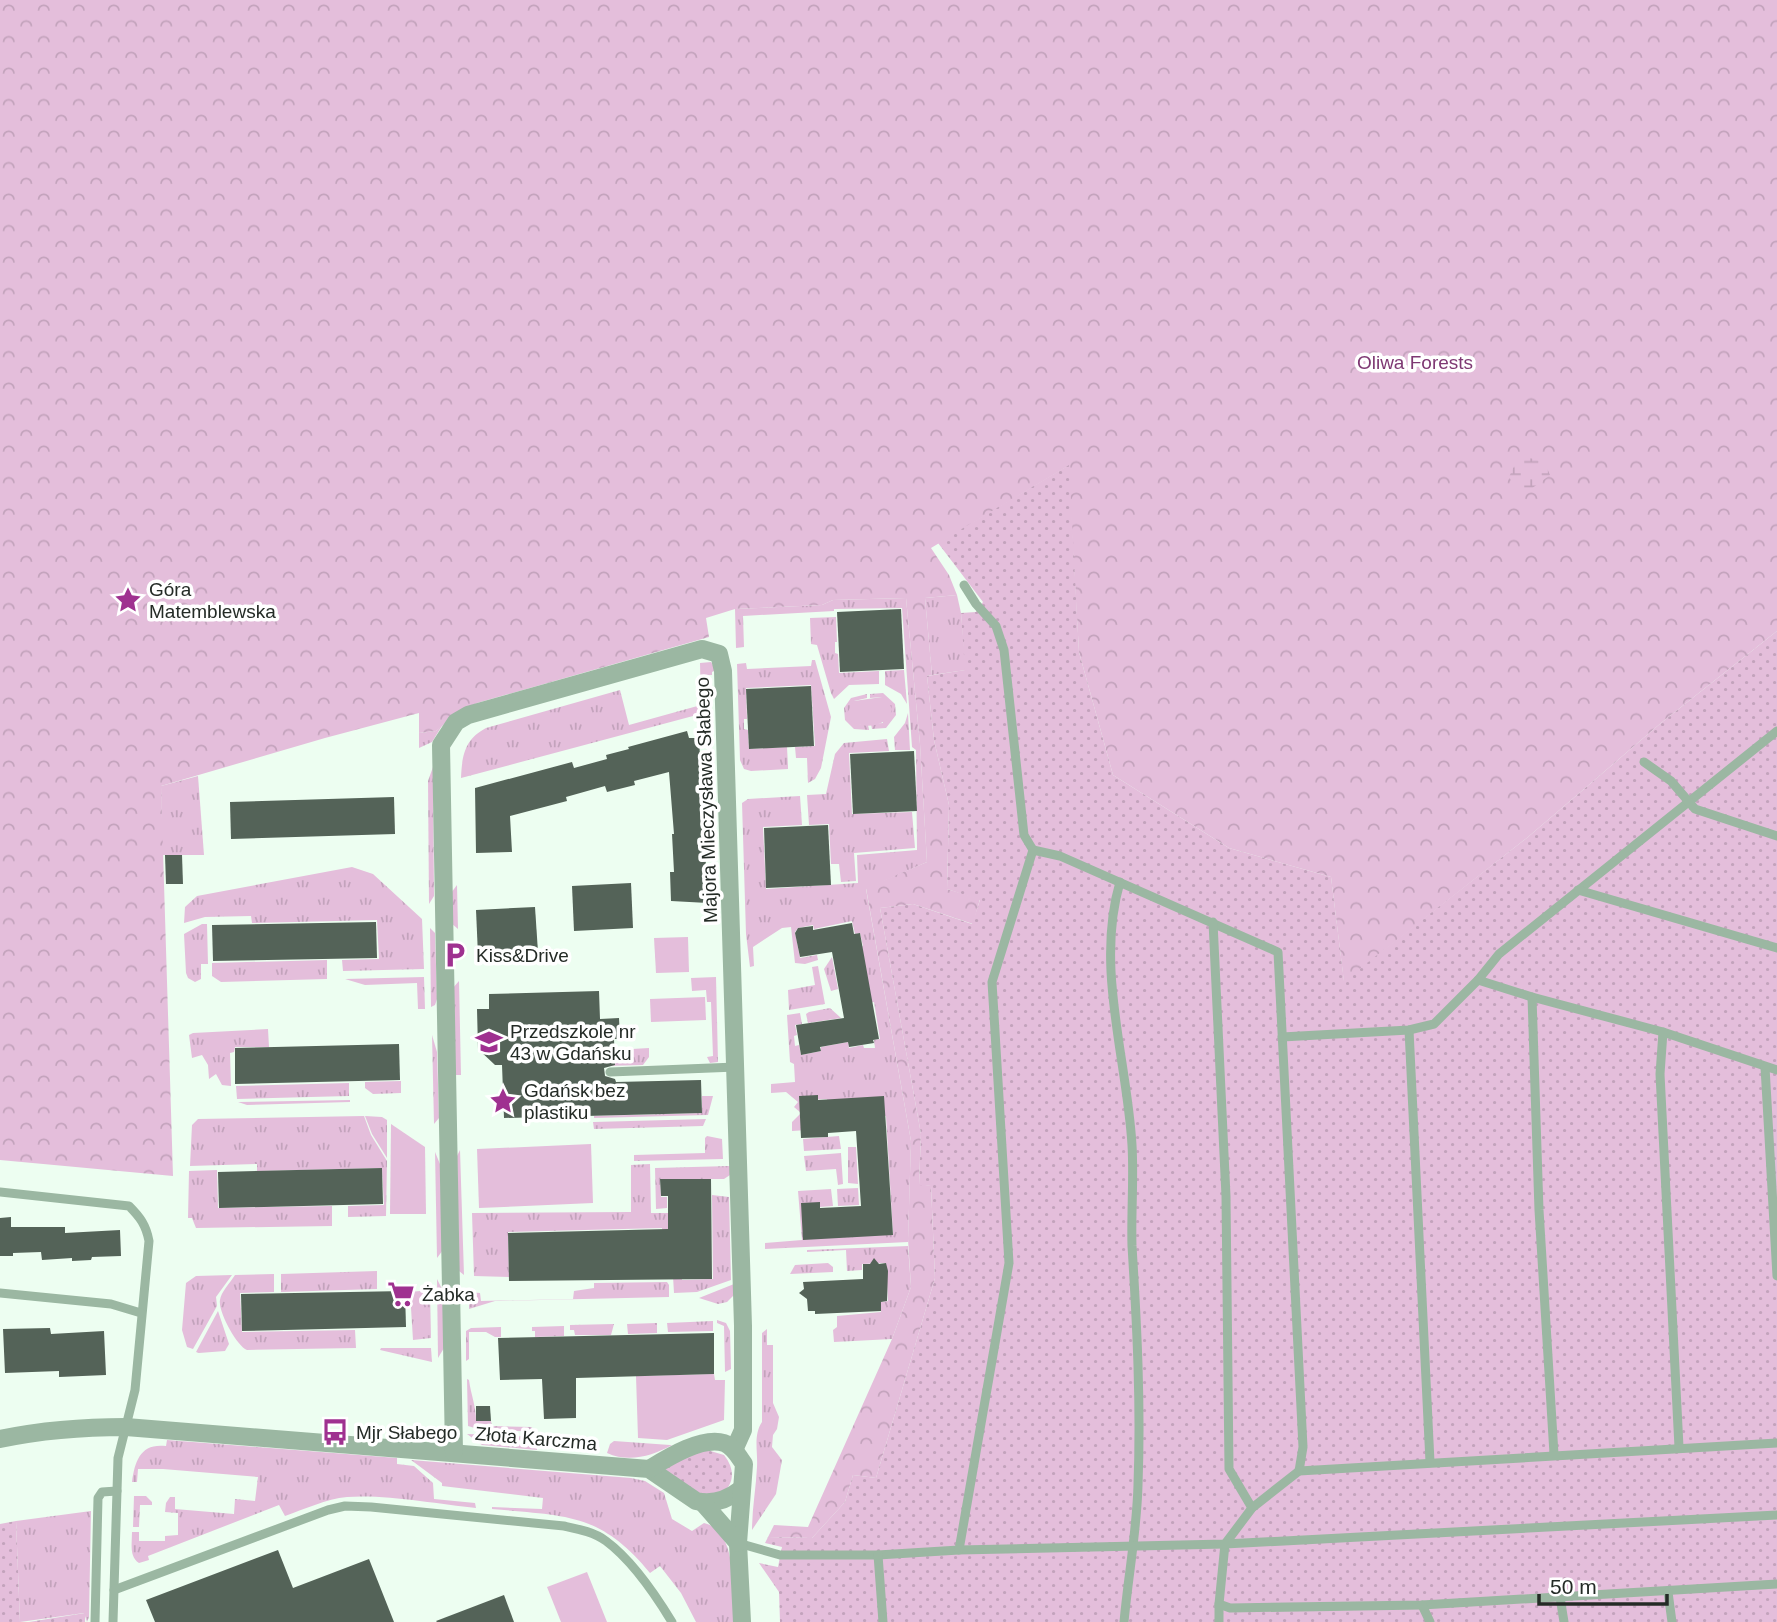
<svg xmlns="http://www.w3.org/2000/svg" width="1777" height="1622" font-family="Arial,sans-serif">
<defs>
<pattern id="grass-tufts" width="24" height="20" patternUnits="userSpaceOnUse" patternTransform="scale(1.75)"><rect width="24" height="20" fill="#e4bedb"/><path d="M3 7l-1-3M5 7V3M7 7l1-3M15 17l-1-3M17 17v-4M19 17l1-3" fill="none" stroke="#c3a3bc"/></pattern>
<pattern id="forest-crowns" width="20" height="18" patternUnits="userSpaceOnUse" patternTransform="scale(1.75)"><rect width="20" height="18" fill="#e4bedb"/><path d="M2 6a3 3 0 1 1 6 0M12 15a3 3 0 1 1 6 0" fill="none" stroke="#c3a3bc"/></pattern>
<pattern id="wetland-marsh" width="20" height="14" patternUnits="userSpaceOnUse" patternTransform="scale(1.75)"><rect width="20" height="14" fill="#e4bedb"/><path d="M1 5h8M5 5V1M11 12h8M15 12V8" fill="none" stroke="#c3a3bc"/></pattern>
<pattern id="garden-dots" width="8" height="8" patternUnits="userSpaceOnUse" patternTransform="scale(1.75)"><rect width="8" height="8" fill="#e4bedb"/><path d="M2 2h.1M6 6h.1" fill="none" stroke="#c3a3bc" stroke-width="1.8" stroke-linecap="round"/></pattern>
</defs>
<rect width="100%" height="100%" fill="#edfef1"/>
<g fill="url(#grass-tufts)">
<polygon points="957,595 961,613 966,670 932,675 925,598"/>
<polygon points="906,598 920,744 927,862 866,889 911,1141 908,1242 765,1249 765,1243 802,1240 798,1191 831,1189 833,1206 807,1208 893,1234 886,1116 828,1105 827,1099 806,1100 807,1130 792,1131 792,1122 801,1113 794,1107 798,1102 786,1092 771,1093 771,1084 795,1082 794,1064 790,1062 787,1015 800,1013 802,1024 795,1025 797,1035 794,1036 795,1046 799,1045 801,1055 821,1051 821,1047 848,1042 849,1048 863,1045 864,1048 875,1048 874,1040 880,1039 874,1002 867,1003 857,948 863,946 860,933 855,934 852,921 814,929 813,925 798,928 795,932 800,958 817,955 818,960 805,964 795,963 791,927 782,928 753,947 754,966 750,967 746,934 742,803 748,799 800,796 802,825 763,827 766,889 858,883 857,855 917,850 916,750 912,747 902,608 834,609 834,611 743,616 744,647 736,648 735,609 822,605 833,600"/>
<polygon points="836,617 837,642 835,642 835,653 838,654 839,673 879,671 879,684 849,685 834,699 831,693 817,645 811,644 810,618"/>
<polygon points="812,660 815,660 831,717 821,768 815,779 808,783 807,758 796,758 795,747 815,746 811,685 746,688 747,719 744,719 744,729 748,730 749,749 787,747 788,766 788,769 751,771 744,769 740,760 737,664 746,663 747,669 811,666"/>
<path d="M711 662 716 670 712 672V675H707L708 712 461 778C462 755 465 739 486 728L620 690 629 725 701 705 700 663Z"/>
<polygon points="904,670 907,704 901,694 885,685 885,671"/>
<polygon points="883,693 895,704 896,715 886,728 872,729 871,724 883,723 882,697 870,698 870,694"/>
<polygon points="867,694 867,698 854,701 860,725 868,725 869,730 854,729 845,720 844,708 851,698"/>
<polygon points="908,713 910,750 895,750 894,737 905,723"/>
<polygon points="443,724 432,742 419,748 419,733 436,731"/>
<polygon points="887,739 889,751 849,753 852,814 912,812 915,848 854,853 856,881 841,882 839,864 831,864 829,824 809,825 807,795 826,794 835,754 844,743"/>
<polygon points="433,767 434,896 429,904 428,781"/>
<polygon points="198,776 204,855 162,855 161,786"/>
<polygon points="352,867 373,874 422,919 424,969 343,971 342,960 379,959 377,920 252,923 251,916 205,917 184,923 185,907 197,896"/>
<polygon points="457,885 458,929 451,923 451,893"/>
<polygon points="202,924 207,924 208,964 201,964 201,979 195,982 188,978 186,973 184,934"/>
<polygon points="430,928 435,933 437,999 435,1005 431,1007"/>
<polygon points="832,957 838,989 831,991 824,969"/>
<polygon points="327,960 327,979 221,982 212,976 212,963"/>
<polygon points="818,966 825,1004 789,1010 788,990 815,985 812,967"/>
<polygon points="424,977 425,1009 418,1009 417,983 365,985 345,979"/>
<polygon points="716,977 718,1062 710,1063 707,1057 713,1056 711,1002 707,1002 706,990 692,991 691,978"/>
<polygon points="459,981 461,1075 455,1075 452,989"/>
<polygon points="830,1008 841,1018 808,1023 806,1014 809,1012"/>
<polygon points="268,1029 269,1047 235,1047 234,1052 230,1053 231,1086 222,1085 216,1074 209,1079 208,1065 202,1055 192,1058 189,1035 193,1033"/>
<polygon points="432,1035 437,1052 439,1118 434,1124"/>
<path d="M649 1048V1057L643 1065 604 1066V1063C616 1062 630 1064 632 1049Z"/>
<polygon points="401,1081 401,1093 373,1094 365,1088 365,1082"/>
<polygon points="349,1083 349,1096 237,1099 236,1086"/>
<polygon points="702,1096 713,1096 708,1115 594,1118 594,1116 702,1113"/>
<polygon points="350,1100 350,1102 247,1105 238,1102"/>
<polygon points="364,1116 371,1135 387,1161 386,1216 348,1217 348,1206 384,1205 382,1168 257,1171 257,1164 190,1166 192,1125 198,1119"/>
<polygon points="365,1116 382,1117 387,1120 387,1158 372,1134"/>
<polygon points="706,1119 703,1126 594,1129 593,1122"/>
<polygon points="707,1136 722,1139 723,1159 634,1161 634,1155 705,1153 705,1138"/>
<polygon points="839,1136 841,1149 804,1151 803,1139"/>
<polygon points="848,1147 856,1147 858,1184 848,1183"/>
<polygon points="460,1150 464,1275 459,1271 457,1156"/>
<polygon points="435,1152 440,1164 443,1250 437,1258"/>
<polygon points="841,1153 843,1184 838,1185 836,1169 806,1171 804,1156"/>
<polygon points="650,1164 651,1213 668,1213 668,1251 663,1251 662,1228 508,1232 509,1277 474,1276 472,1213 631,1212 631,1165"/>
<polygon points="730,1166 730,1175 724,1179 660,1179 661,1197 667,1197 667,1208 656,1209 655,1168"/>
<polygon points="217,1170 218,1208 332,1206 332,1226 196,1228 192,1218 188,1218 189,1171"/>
<polygon points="858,1188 859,1205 838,1206 837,1189"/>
<polygon points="712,1195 729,1197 731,1280 697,1292 674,1293 672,1259 681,1259 682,1280 713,1279"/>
<polygon points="908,1246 911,1287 892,1339 834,1342 833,1330 837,1327 837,1316 881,1312 881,1302 888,1301 886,1263 862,1264 862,1270 847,1271 846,1250 807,1252 807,1250"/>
<polygon points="828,1263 833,1267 833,1272 790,1274 795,1265"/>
<polygon points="377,1271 377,1289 281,1292 281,1274"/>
<path d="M274 1274V1292L240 1293 242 1332 355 1330 356 1348 247 1350C237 1346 218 1312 220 1300 221 1292 230 1283 235 1275Z"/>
<polygon points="232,1275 216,1297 217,1306 193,1349 187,1347 182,1330 186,1283 196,1276"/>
<polygon points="437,1279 443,1291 444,1348 438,1358"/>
<polygon points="667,1282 669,1285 669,1297 495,1301 469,1309 469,1292 480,1293 481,1301 573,1299 574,1291 594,1288 594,1283"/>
<polygon points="734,1284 734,1295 727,1302 718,1304 699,1298"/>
<polygon points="430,1290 431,1338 413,1340 410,1292"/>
<polygon points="218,1311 229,1344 225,1351 199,1353 196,1352"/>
<polygon points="717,1320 726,1323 730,1331 731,1369 725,1372 724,1326 717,1323"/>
<polygon points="713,1321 713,1331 668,1332 667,1323"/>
<polygon points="657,1323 657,1333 628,1334 627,1324"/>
<polygon points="614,1324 611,1335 575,1335 574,1330 570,1330 570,1325"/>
<polygon points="564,1326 564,1336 535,1337 535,1331 532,1331 532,1327"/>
<polygon points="501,1327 501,1337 495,1337 486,1332 469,1332 469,1359 466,1361 466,1331 471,1328"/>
<path d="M767 1329V1345H773V1403L779 1417 777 1429 773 1435 772 1447 782 1460 776 1494 752 1530C752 1509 756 1488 757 1467 758 1452 753 1435 762 1422V1333Z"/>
<polygon points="381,1348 431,1348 432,1362 380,1350"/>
<path d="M467 1379 469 1380C471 1395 476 1406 476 1421H491L492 1426 531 1427 538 1432 478 1429 468 1426Z"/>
<polygon points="467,1434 537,1437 537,1450 482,1445"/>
<path d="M167 1440 397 1458V1464L414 1466 433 1483 434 1499 475 1503 476 1508C438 1504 384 1494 347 1497 326 1499 305 1509 285 1516L279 1505 148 1556 149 1560 139 1563C129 1557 132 1543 132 1532H139V1541H165V1536L178 1535V1513L165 1512 166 1503 170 1497H175V1509L234 1514 235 1499 255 1501 258 1477 163 1469H138L137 1482H132C135 1460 141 1443 166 1446Z"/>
<path d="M614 1441 670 1445H672C652 1456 629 1463 607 1453L610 1444Z"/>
<path d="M411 1460 631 1478 645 1481 664 1493 672 1519 692 1531 704 1523C739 1531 732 1594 734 1622H696L681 1593 660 1566 650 1573C600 1512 565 1516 492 1509V1507L542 1509 543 1498 442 1486V1483Z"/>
<polygon points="134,1496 146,1496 152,1502 152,1505 140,1505 139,1527 133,1527"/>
<polygon points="91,1511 89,1617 87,1622 84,1613 20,1622 16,1521"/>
</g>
<polygon fill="url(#forest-crowns)" points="0,0 1777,0 1777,631 1661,723 1528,837 1344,982 1331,877 1229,848 1113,775 1079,652 1068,466 931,548 949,575 957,595 925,598 932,675 927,676 934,740 949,805 947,889 980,899 973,924 913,904 880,908 921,1134 919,1184 931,1186 935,1278 876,1478 853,1475 845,1502 812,1538 768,1537 774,1525 808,1527 892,1339 911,1287 908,1239 911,1141 866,888 927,862 920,744 906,598 833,600 822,605 735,609 706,618 709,637 477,703 459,712 436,731 419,733 419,713 325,738 161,786 173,1176 0,1160"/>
<path fill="url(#wetland-marsh)" d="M1527 458C1540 459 1545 463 1550 475L1531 489 1515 487 1509 477 1515 464Z"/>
<g fill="#e4bedb">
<path d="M882 697 887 699 892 709C889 727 865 729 852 722L847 713 854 701Z"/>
<polygon points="688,937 689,972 656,973 654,938"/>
<polygon points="705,997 706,1020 651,1022 650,999"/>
<polygon points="391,1124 425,1147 426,1214 390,1214"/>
<polygon points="591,1144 593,1203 479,1208 477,1149"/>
<polygon points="714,1374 715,1380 725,1380 724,1420 667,1440 638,1438 636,1376"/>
<polygon points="587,1572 607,1622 561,1622 547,1587"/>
</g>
<g fill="url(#garden-dots)">
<polygon points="1069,465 1079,652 1113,775 1229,848 1331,877 1344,981 1528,837 1661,723 1777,631 1777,1622 780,1622 779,1592 759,1563 778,1567 782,1547 765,1543 768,1537 812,1538 845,1502 853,1475 876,1478 935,1278 931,1186 919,1185 921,1134 880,908 913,904 972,924 980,900 947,889 949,805 934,740 927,676 965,670 961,613 976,612 983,602 938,543"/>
<path d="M707 1450 724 1455C735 1469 735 1484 721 1494H694L663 1468 686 1456Z"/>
<polygon points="16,1521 20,1622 0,1622 0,1524"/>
<polygon points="85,1613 85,1622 29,1622"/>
</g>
<g fill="#546358">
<polygon points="901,609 904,669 840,672 837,612"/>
<polygon points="811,686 814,746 749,749 746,689"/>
<polygon points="687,731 689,738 699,738 708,903 671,901 670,872 674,872 672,834 674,834 669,772 634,781 635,785 607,792 605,786 566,797 567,801 510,816 512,852 476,853 475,788 572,762 574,768 607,759 606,755 629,749 628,747"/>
<polygon points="914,751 917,811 853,814 850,754"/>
<polygon points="394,797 395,834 231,839 230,802"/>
<polygon points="828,825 831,885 766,888 764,828"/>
<polygon points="165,855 182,855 183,884 166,884"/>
<polygon points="631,883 633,928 574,931 572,886"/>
<polygon points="535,907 538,952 478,955 476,910"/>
<polygon points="376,922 377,958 213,961 212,925"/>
<polygon points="852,923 854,934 860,933 879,1039 873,1040 874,1043 849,1047 848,1042 820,1047 821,1051 801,1055 796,1025 844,1018 832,952 800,957 795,933 798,928 813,926 813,930"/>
<polygon points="599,991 600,1019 619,1018 620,1039 614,1039 615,1065 604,1068 605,1076 615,1079 616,1082 701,1080 702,1113 504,1118 502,1065 495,1065 478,1049 477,1009 489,1009 489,994"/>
<polygon points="399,1044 400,1080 235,1084 235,1048"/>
<polygon points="818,1095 818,1100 884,1096 893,1235 803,1240 801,1203 820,1202 820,1208 861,1206 856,1131 828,1133 828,1137 801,1138 799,1096"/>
<polygon points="382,1168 383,1204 219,1208 218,1172"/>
<polygon points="660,1179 711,1179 712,1279 509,1281 508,1233 668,1229 668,1196 661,1196"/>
<polygon points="11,1217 11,1227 65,1227 65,1233 120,1230 121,1256 92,1257 91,1260 72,1261 72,1258 42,1260 41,1252 13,1253 13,1256 0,1256 0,1218"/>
<polygon points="874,1258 879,1264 886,1263 888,1271 887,1301 881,1302 881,1311 815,1314 815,1311 808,1311 807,1299 799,1293 804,1289 803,1282 863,1279 863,1264 870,1264"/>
<polygon points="405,1291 406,1327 242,1331 241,1294"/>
<polygon points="50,1328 51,1334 104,1331 106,1375 59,1377 59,1371 5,1373 3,1329"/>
<polygon points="714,1333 714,1374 576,1378 576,1418 544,1419 542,1379 500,1380 498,1338"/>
<polygon points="476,1406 490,1406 491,1421 476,1421"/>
<polygon points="278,1550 293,1588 369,1559 394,1622 155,1622 146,1600"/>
<polygon points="504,1595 514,1622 437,1622 436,1621"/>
</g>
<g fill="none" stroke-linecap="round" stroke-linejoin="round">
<g stroke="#9bb7a2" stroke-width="9">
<polyline points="1777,731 1499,954 1478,980 1532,997 1663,1032 1777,1070"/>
<polyline points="1644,762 1671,781 1695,809 1777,836"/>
<polyline points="1033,850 1060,856 1278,952 1303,1447 1299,1471"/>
<path d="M1120 882C1095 967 1127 1059 1132 1145 1134 1179 1131 1212 1132 1246 1137 1326 1141 1405 1138 1485 1137 1530 1128 1577 1124 1622"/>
<polyline points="1578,890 1777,948"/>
<polyline points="1213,922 1226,1196 1229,1469 1252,1508"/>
<polyline points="1532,997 1539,1210 1554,1454"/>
<polyline points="1409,1030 1430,1462"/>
<polyline points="1663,1032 1660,1074 1679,1447"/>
<polyline points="1282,1037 1409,1030 1434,1024 1478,980"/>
<polyline points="1765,1067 1777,1276"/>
<polyline points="610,1072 736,1067"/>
<path d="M0 1192 129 1206C140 1217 146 1225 149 1241L135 1390 118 1458 113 1622"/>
<polyline points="0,1293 111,1304 141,1313"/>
<polyline points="1777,1443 1299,1471 1252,1508 1225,1544 1219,1604 1230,1608 1422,1605 1777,1584"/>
<polyline points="738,1543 780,1555 878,1555 959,1550 1225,1544 1777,1515"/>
<polyline points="959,1550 1009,1263 992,982 1033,850 1024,835 1004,650 996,626 976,604 964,585"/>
<polyline points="878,1555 883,1622"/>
<path d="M114 1590 328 1510 345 1506 371 1507 564 1526C578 1529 594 1532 606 1541 633 1561 655 1594 672 1622"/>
<polyline points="1668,1592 1672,1622"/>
<polyline points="1560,1597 1564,1622"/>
<polyline points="1219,1604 1219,1622"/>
<polyline points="1422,1605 1430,1622"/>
<polyline points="95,1622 98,1498 102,1492 117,1491"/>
</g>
<g stroke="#9bb7a2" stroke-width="18">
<path d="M0 1439C43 1430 82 1427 126 1427L649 1469 696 1501C713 1505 727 1500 740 1490"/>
<polyline points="454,1452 441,745 456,722 468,715 702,649 719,654 723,671 743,1326 743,1430 734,1450"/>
<path d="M649 1469C667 1458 702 1436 724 1443 733 1446 739 1457 744 1464L738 1543 742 1622"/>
<polyline points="703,1503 738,1543"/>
</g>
</g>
<defs>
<symbol id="sight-bare" viewBox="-9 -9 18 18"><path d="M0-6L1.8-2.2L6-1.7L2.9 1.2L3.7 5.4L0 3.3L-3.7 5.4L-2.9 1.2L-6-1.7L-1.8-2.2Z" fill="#9f3190" stroke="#fff" stroke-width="2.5" paint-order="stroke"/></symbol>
<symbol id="parking-bare" viewBox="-9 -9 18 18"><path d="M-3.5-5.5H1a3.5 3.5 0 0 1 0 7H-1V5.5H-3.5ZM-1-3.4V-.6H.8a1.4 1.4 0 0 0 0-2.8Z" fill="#9f3190" stroke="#fff" stroke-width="2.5" paint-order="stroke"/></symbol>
<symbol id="school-bare" viewBox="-9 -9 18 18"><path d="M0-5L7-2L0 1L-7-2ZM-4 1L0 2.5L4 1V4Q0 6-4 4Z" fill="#9f3190" stroke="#fff" stroke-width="2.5" paint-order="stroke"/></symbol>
<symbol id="supermarket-bare" viewBox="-9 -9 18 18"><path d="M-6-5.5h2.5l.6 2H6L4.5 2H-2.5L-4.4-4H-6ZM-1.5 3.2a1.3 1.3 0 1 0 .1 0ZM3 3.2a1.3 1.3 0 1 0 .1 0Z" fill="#9f3190" stroke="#fff" stroke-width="2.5" paint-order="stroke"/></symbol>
<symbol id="bus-bare" viewBox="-9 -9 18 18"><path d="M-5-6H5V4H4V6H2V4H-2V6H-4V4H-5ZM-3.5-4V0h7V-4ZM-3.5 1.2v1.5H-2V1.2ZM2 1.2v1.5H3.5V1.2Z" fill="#9f3190" stroke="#fff" stroke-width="2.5" paint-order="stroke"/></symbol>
</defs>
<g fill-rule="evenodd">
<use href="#sight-bare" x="109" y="581" width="38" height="38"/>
<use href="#parking-bare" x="436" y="936" width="38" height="38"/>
<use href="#school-bare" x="470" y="1023" width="38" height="38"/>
<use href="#sight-bare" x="484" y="1082" width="38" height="38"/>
<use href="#supermarket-bare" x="382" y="1275" width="38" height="38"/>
<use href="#bus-bare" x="316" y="1413" width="38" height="38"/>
</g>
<g text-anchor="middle" stroke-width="7" stroke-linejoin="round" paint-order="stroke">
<g font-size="19" fill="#7e3873" stroke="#fff">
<text x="1415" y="369">Oliwa Forests</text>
</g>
<g font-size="19" fill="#242b26" stroke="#fff" text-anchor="start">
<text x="149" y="596">Góra<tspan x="149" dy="22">Matemblewska</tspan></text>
<text x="476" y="962">Kiss&amp;Drive</text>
<text x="510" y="1038">Przedszkole nr<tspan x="510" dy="22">43 w Gdańsku</tspan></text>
<text x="524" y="1097">Gdańsk bez<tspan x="524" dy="22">plastiku</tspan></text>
<text x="422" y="1301">Żabka</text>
<text x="356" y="1439">Mjr Słabego</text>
</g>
<g font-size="19" fill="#242b26" stroke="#fff">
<text transform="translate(706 800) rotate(-92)" y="7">Majora Mieczysława Słabego</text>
<text transform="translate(536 1438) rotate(5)" y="7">Złota Karczma</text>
</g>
</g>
<path d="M1539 1594v10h128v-10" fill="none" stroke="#242b26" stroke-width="3.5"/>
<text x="1550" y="1594" font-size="21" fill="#242b26" stroke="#ffffff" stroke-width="5" paint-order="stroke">50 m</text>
</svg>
